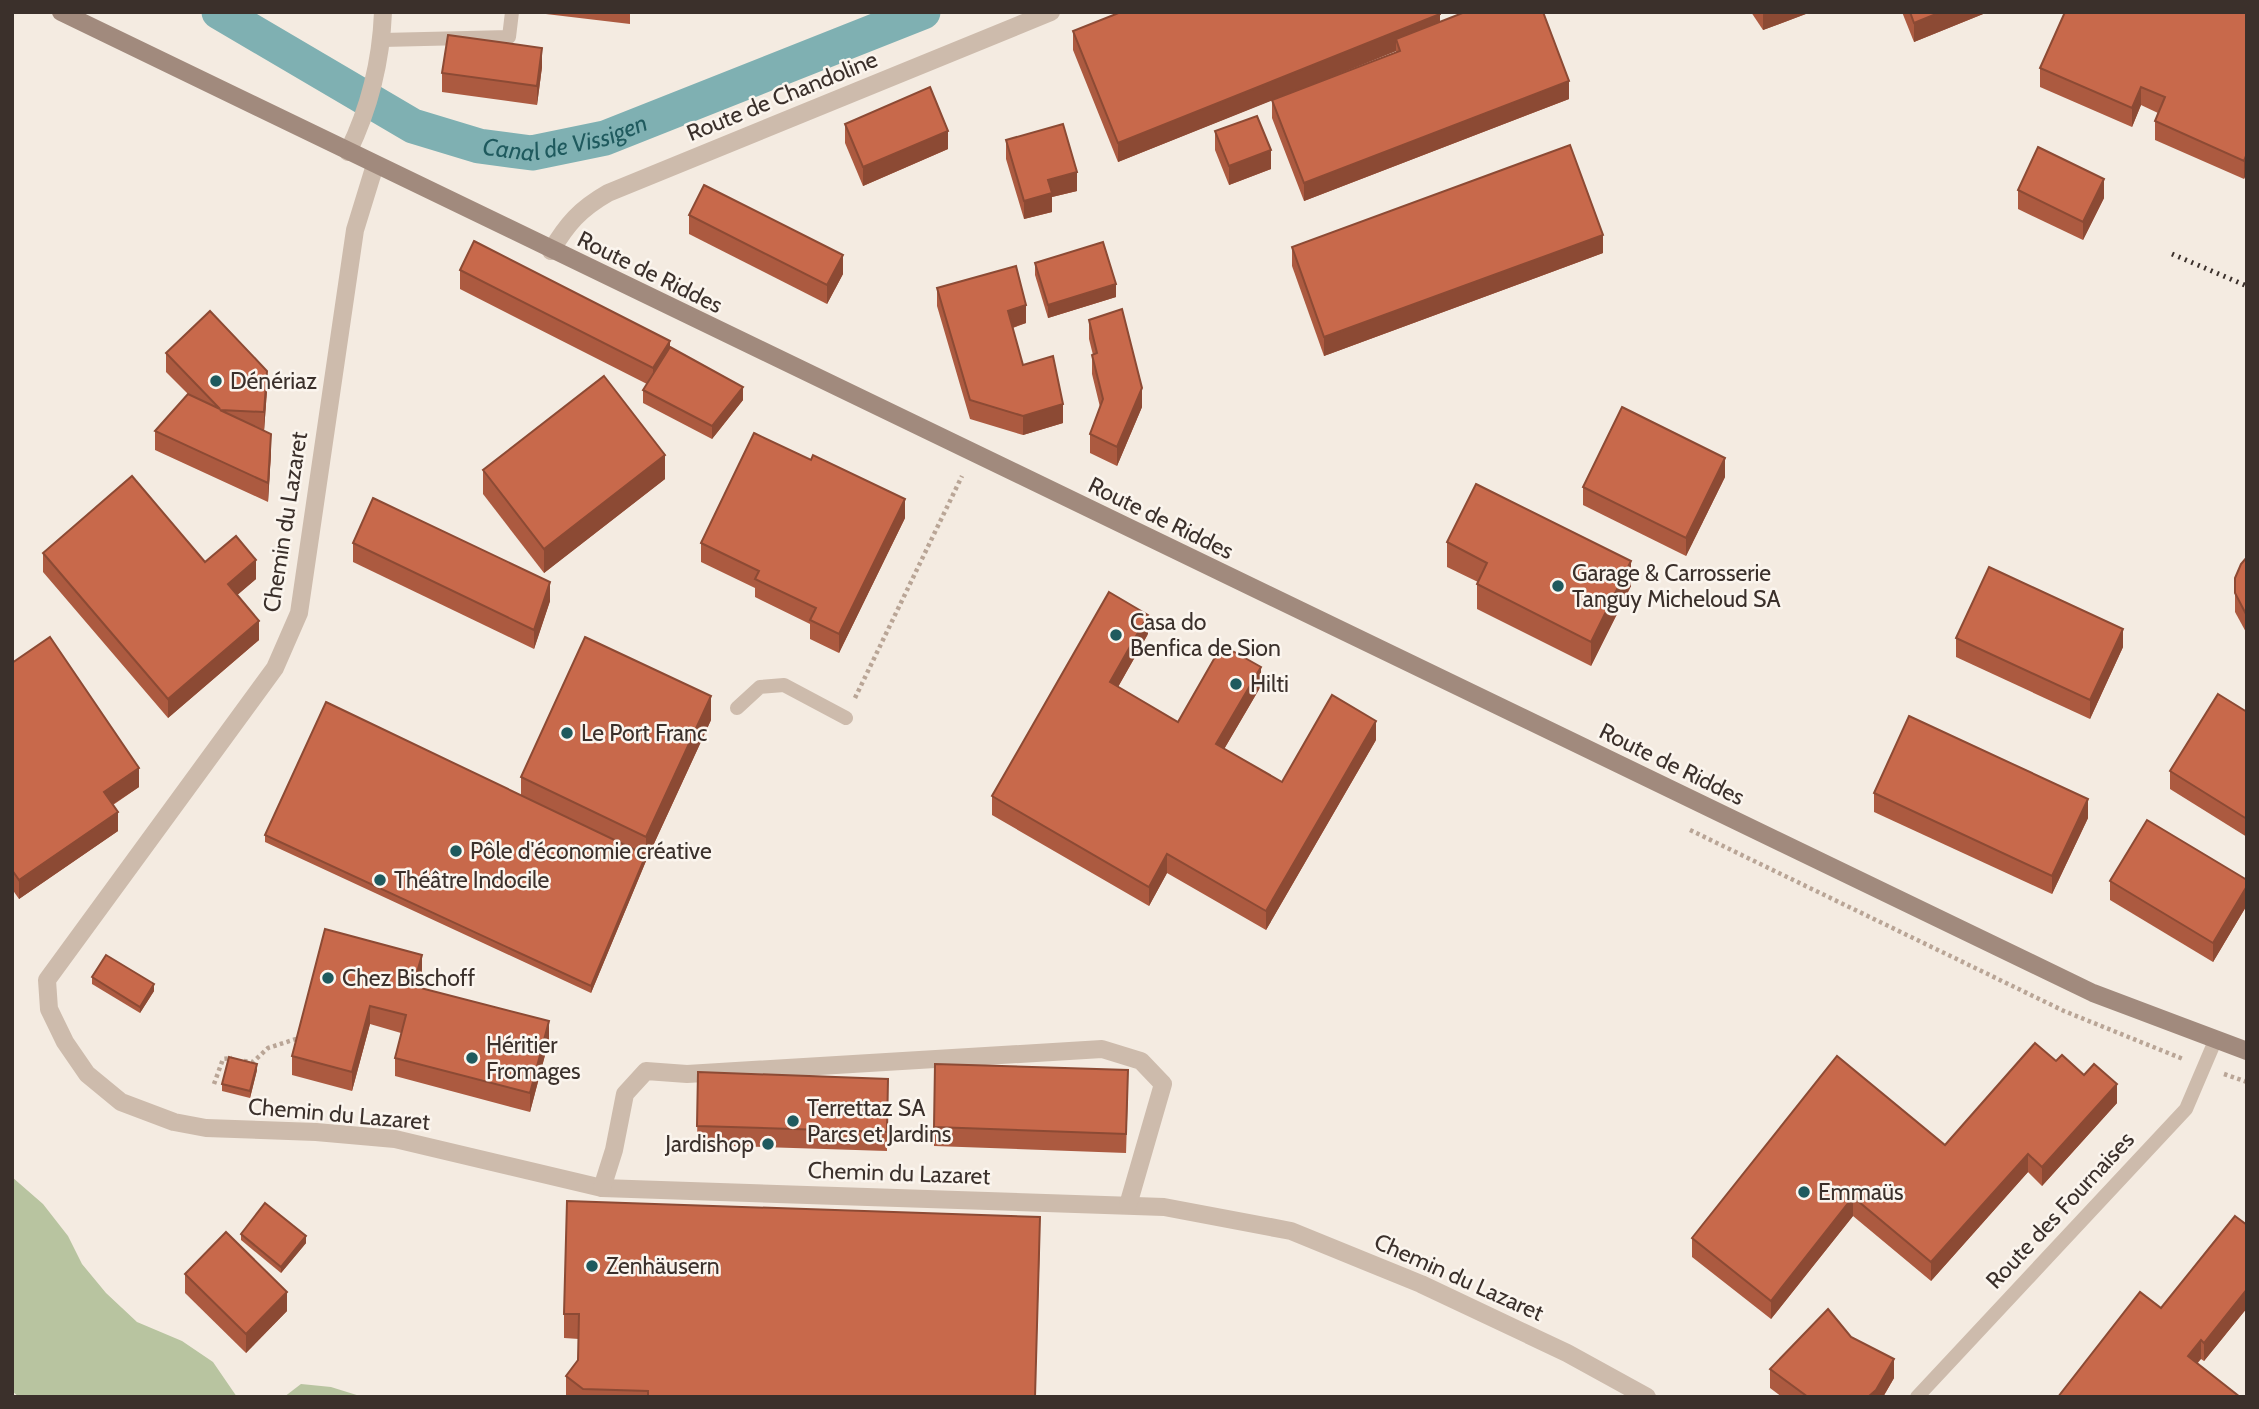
<svg xmlns="http://www.w3.org/2000/svg" width="2259" height="1409" font-family="Cabin,sans-serif">
<rect width="100%" height="100%" fill="#f4ebe1"/>
<g fill="#b8c4a0">
<polygon points="12,1177 43,1204 68,1236 82,1264 106,1293 137,1322 182,1341 213,1362 237,1397 19,1397 12,1391"/>
<polygon points="301,1384 331,1387 363,1397 284,1397"/>
</g>
<g fill="none" stroke-linecap="round" stroke-linejoin="round">
<path stroke="#7fb0b2" stroke-width="35" id="s1" d="M219 12 413 126 479 146 532 153 605 138 923 12"/>
<g stroke="#b9a596" stroke-width="4.5" stroke-dasharray="3.5 3.5" stroke-linecap="butt">
<polyline points="855,698 962,476"/>
<polyline points="1690,830 2064,1011 2183,1059"/>
<polyline points="244,1061 253,1062 268,1048 299,1038"/>
<polyline points="2224,1074 2247,1082"/>
<polyline points="214,1084 223,1059 232,1058"/>
</g>
<g stroke="#cdbbac" stroke-width="14">
<polyline points="382,40 509,37 512,12"/>
<polyline points="737,708 760,687 784,685 846,718"/>
<polyline points="1917,1397 2186,1109 2215,1041"/>
</g>
<g stroke="#cdbbac" stroke-width="18">
<path d="M348 152C370 107 381 62 383 12"/>
<polyline points="375,165 355,230 299,613 275,668 47,980 49,1009 65,1042 87,1074 121,1102 174,1122 206,1128 316,1132 395,1139 602,1188 1164,1207 1291,1231 1421,1284 1567,1353 1647,1397"/>
<path d="M551 251C567 224 580 209 608 193L1051 12"/>
<polyline points="602,1188 614,1150 625,1094 646,1071 687,1074 1102,1049 1141,1061 1163,1084 1128,1205"/>
</g>
<polyline stroke="#a18a7d" stroke-width="18" points="61,12 2093,993 2247,1051"/>
<polyline stroke="#3b302b" stroke-width="5" stroke-dasharray="2 5" stroke-linecap="butt" points="2172,254 2247,286"/>
</g>
<g fill="#ac5a40" fill-rule="evenodd">
<polygon points="529,12 630,12 630,24"/>
<polygon points="1751,12 1811,12 1763,30"/>
<polygon points="1902,12 1988,12 1914,42"/>
<polygon points="2247,12 2247,172 2244,179 2155,140 2155,121 2158,113 2141,105 2132,127 2040,87 2040,68"/>
<path d="M1440 22 1569 99 1304 201 1272 118V100L1118 162 1073 50V31ZM1396 51V52L1334 76Z"/>
<polygon points="542,67 537,105 442,92 442,73"/>
<polygon points="845,124 948,149 863,186 845,143"/>
<polygon points="1215,131 1271,169 1229,185 1215,150"/>
<polygon points="1006,140 1077,191 1052,197 1052,212 1024,219 1006,159"/>
<polygon points="2018,190 2104,198 2083,240 2018,209"/>
<polygon points="689,215 843,274 827,304 689,234"/>
<polygon points="1292,247 1603,253 1324,356 1292,266"/>
<polygon points="1035,263 1116,297 1048,318 1035,275"/>
<polygon points="460,270 670,347 743,400 712,439 643,403 643,390 647,384 460,289"/>
<polygon points="937,288 1026,323 1013,328 1023,365 1063,423 1023,435 970,419 937,306"/>
<polygon points="1089,320 1142,407 1117,466 1090,453 1090,434 1100,407 1092,374 1092,355 1093,355 1089,339"/>
<polygon points="166,353 267,390 264,431 271,453 268,502 155,450 155,431 188,394 166,372"/>
<polygon points="483,470 665,479 544,573 483,494"/>
<polygon points="1725,477 1686,556 1583,505 1583,487"/>
<polygon points="905,518 839,653 810,639 810,624 755,597 755,588 701,562 701,543"/>
<polygon points="1447,542 1631,586 1591,666 1477,609 1477,584 1478,582 1447,567"/>
<polygon points="353,543 550,601 534,649 353,562"/>
<polygon points="43,553 205,562 256,579 237,595 259,640 168,718 43,572"/>
<polygon points="2247,557 2247,634 2235,612 2235,578"/>
<polygon points="1148,634 1118,687 1178,722 1261,686 1224,749 1282,782 1376,740 1266,930 1167,873 1149,906 992,815 992,796"/>
<polygon points="1956,638 2123,647 2090,719 1956,657"/>
<polygon points="12,663 139,787 113,805 118,831 19,899 12,889"/>
<polygon points="2247,712 2247,837 2170,789 2170,771"/>
<polygon points="711,720 646,861 591,993 265,842 265,835 521,795 521,777"/>
<polygon points="1874,793 2088,818 2052,894 1874,812"/>
<polygon points="2247,880 2247,905 2213,962 2110,900 2110,881"/>
<polygon points="325,929 422,974 418,987 549,1040 530,1112 395,1076 395,1058 401,1033 370,1024 352,1091 292,1075 292,1056"/>
<polygon points="92,977 154,991 140,1013 92,984"/>
<polygon points="2056,1061 2084,1075 2117,1103 2042,1186 2028,1172 1931,1281 1853,1216 1771,1319 1692,1257 1692,1238 1945,1145"/>
<polygon points="935,1064 1128,1089 1126,1153 934,1146"/>
<polygon points="257,1070 250,1098 222,1091 222,1084"/>
<polygon points="698,1072 888,1079 887,1151 697,1145"/>
<polygon points="2247,1225 2247,1308 2204,1361 2201,1359 2058,1397 2161,1308"/>
<polygon points="241,1234 306,1243 281,1273 241,1240"/>
<polygon points="1040,1242 1035,1397 566,1397 566,1376 578,1360 579,1339 564,1338 564,1314"/>
<polygon points="185,1274 287,1311 246,1353 185,1293"/>
<polygon points="1851,1337 1894,1378 1883,1397 1782,1397 1770,1388 1770,1369"/>
</g>
<g fill="#8c4a34">
<polygon points="1763,12 1811,12 1763,30"/>
<polygon points="1941,12 1988,12 1914,42 1914,23"/>
<polygon points="1440,14 1440,33 1396,39 1396,51 1118,162 1118,143"/>
<polygon points="542,48 542,67 537,105 537,86"/>
<polygon points="1569,81 1569,99 1304,201 1304,183"/>
<polygon points="2141,87 2141,105 2132,127 2132,108"/>
<polygon points="948,131 948,149 863,186 863,167"/>
<polygon points="1271,150 1271,169 1229,185 1229,166"/>
<polygon points="2247,153 2247,172 2244,179 2244,161"/>
<polygon points="1077,172 1077,191 1052,197 1052,212 1024,219 1024,201 1048,180"/>
<polygon points="2104,179 2104,198 2083,240 2083,222"/>
<polygon points="1603,235 1603,253 1324,356 1324,337"/>
<polygon points="843,255 843,274 827,304 827,285"/>
<polygon points="1116,284 1116,297 1048,318 1048,305"/>
<polygon points="1026,305 1026,323 1008,329 1008,311"/>
<polygon points="670,341 670,359 653,387 653,368"/>
<polygon points="267,371 267,390 264,431 264,412"/>
<polygon points="743,387 743,400 712,439 712,426"/>
<polygon points="1142,388 1142,407 1117,466 1117,447"/>
<polygon points="1063,404 1063,423 1023,435 1023,416"/>
<polygon points="271,434 271,453 268,502 268,483"/>
<polygon points="665,455 665,479 544,573 544,549"/>
<polygon points="1725,458 1725,477 1686,556 1686,538"/>
<polygon points="905,499 905,518 839,653 839,634"/>
<polygon points="256,560 256,579 228,603 228,584"/>
<polygon points="1631,561 1631,586 1591,666 1591,642"/>
<polygon points="550,582 550,601 534,649 534,630"/>
<polygon points="1148,615 1148,634 1110,701 1110,682"/>
<polygon points="259,621 259,640 168,718 168,699"/>
<polygon points="2123,629 2123,647 2090,719 2090,700"/>
<polygon points="1261,667 1261,686 1216,763 1216,744"/>
<polygon points="711,696 711,720 646,861 646,837"/>
<polygon points="1376,721 1376,740 1266,930 1266,911"/>
<polygon points="139,768 139,787 104,810 104,792"/>
<polygon points="2088,799 2088,818 2052,894 2052,876"/>
<polygon points="118,812 118,831 19,899 19,880"/>
<polygon points="1167,854 1167,873 1149,906 1149,887"/>
<polygon points="646,855 646,861 591,993 591,986"/>
<polygon points="2247,886 2247,905 2213,962 2213,943"/>
<polygon points="422,955 422,974 413,1005 413,986"/>
<polygon points="154,984 154,991 140,1013 140,1007"/>
<polygon points="370,1006 370,1024 352,1091 352,1072"/>
<polygon points="549,1021 549,1040 530,1112 530,1093"/>
<polygon points="257,1064 257,1070 250,1098 250,1091"/>
<polygon points="2117,1084 2117,1103 2042,1186 2042,1167"/>
<polygon points="2028,1154 2028,1172 1931,1281 1931,1262"/>
<polygon points="1853,1197 1853,1216 1771,1319 1771,1301"/>
<polygon points="306,1236 306,1243 281,1273 281,1267"/>
<polygon points="2247,1289 2247,1308 2204,1361 2204,1343"/>
<polygon points="287,1292 287,1311 246,1353 246,1334"/>
<polygon points="2201,1340 2201,1359 2188,1375 2188,1356"/>
<polygon points="1894,1359 1894,1378 1883,1397 1868,1397"/>
</g>
<g fill="#c8694b" stroke="#8c4a34" stroke-width="2">
<polygon points="1121,12 1440,12 1440,14 1118,143 1073,31"/>
<polygon points="1465,12 1543,12 1569,81 1304,183 1272,100 1400,51 1396,39"/>
<polygon points="1910,12 1941,12 1914,23"/>
<polygon points="2065,12 2247,12 2247,153 2244,161 2155,121 2165,97 2141,87 2132,108 2040,68"/>
<polygon points="448,35 542,48 537,86 442,73"/>
<polygon points="930,87 948,131 863,167 845,124"/>
<polygon points="1257,116 1271,150 1229,166 1215,131"/>
<polygon points="1063,124 1077,172 1048,180 1052,193 1024,201 1006,140"/>
<polygon points="1570,145 1603,235 1324,337 1292,247"/>
<polygon points="2038,147 2104,179 2083,222 2018,190"/>
<polygon points="704,185 843,255 827,285 689,215"/>
<polygon points="474,241 670,341 653,368 460,270"/>
<polygon points="1103,242 1116,284 1048,305 1035,263"/>
<polygon points="1016,266 1026,305 1008,311 1023,365 1053,356 1063,404 1023,416 970,400 937,288"/>
<polygon points="1122,309 1142,388 1117,447 1090,434 1103,399 1092,355 1097,353 1089,320"/>
<polygon points="210,311 267,371 264,412 220,410 271,434 268,483 155,431 188,394 220,409 166,353"/>
<polygon points="670,347 743,387 712,426 643,390"/>
<polygon points="604,376 665,455 544,549 483,470"/>
<polygon points="1622,407 1725,458 1686,538 1583,487"/>
<polygon points="754,433 811,460 813,455 905,499 839,634 810,620 816,608 755,579 759,571 701,543"/>
<polygon points="132,476 205,562 236,536 256,560 228,584 259,621 168,699 43,553"/>
<polygon points="1476,484 1631,561 1591,642 1477,584 1487,563 1447,542"/>
<polygon points="373,498 550,582 534,630 353,543"/>
<polygon points="2247,557 2247,616 2235,593 2235,578 2241,564"/>
<polygon points="1989,567 2123,629 2090,700 1956,638"/>
<polygon points="1109,592 1148,615 1110,682 1178,722 1222,645 1261,667 1216,744 1282,782 1332,695 1376,721 1266,911 1167,854 1149,887 992,796"/>
<polygon points="50,637 139,768 104,792 118,812 19,880 12,870 12,663"/>
<polygon points="585,637 711,696 646,837 521,777"/>
<polygon points="2218,694 2247,712 2247,819 2170,771"/>
<polygon points="326,702 646,855 591,986 265,835"/>
<polygon points="1909,716 2088,799 2052,876 1874,793"/>
<polygon points="2147,820 2247,880 2247,886 2213,943 2110,881"/>
<polygon points="325,929 422,955 413,986 549,1021 530,1093 395,1058 406,1015 370,1006 352,1072 292,1056"/>
<polygon points="106,955 154,984 140,1007 92,977"/>
<polygon points="2035,1043 2056,1061 2062,1055 2084,1075 2094,1064 2117,1084 2042,1167 2028,1154 1931,1262 1853,1197 1771,1301 1692,1238 1837,1056 1945,1145"/>
<polygon points="229,1057 257,1064 250,1091 222,1084"/>
<polygon points="935,1064 1128,1070 1126,1134 934,1127"/>
<polygon points="698,1072 888,1079 887,1132 697,1126"/>
<polygon points="567,1201 1040,1217 1035,1397 648,1397 648,1391 583,1389 566,1376 578,1360 579,1314 564,1314"/>
<polygon points="265,1203 306,1236 281,1267 241,1234"/>
<polygon points="2235,1216 2247,1225 2247,1289 2204,1343 2201,1340 2188,1356 2240,1397 2058,1397 2140,1292 2161,1308"/>
<polygon points="226,1232 287,1292 246,1334 185,1274"/>
<polygon points="1828,1309 1851,1337 1894,1359 1876,1390 1868,1397 1808,1397 1770,1369"/>
</g>
<g fill="#1f5a5e" stroke="#fbf5ee" stroke-width="2.5">
<circle cx="216" cy="381" r="7"/>
<circle cx="1558" cy="586" r="7"/>
<circle cx="1116" cy="635" r="7"/>
<circle cx="1236" cy="684" r="7"/>
<circle cx="567" cy="733" r="7"/>
<circle cx="456" cy="851" r="7"/>
<circle cx="380" cy="880" r="7"/>
<circle cx="328" cy="978" r="7"/>
<circle cx="472" cy="1058" r="7"/>
<circle cx="793" cy="1121" r="7"/>
<circle cx="768" cy="1144" r="7"/>
<circle cx="1804" cy="1192" r="7"/>
<circle cx="592" cy="1266" r="7"/>
</g>
<g text-anchor="middle" stroke-width="5" stroke-linejoin="round" paint-order="stroke">
<g font-size="23" fill="#3b302b" stroke="#fbf5ee">
<text transform="translate(782 96) rotate(-22)" y="8">Route de Chandoline</text>
<text transform="translate(650 272) rotate(26)" y="8">Route de Riddes</text>
<text transform="translate(1161 518) rotate(26)" y="8">Route de Riddes</text>
<text transform="translate(285 522) rotate(-81)" y="8">Chemin du Lazaret</text>
<text transform="translate(1672 764) rotate(26)" y="8">Route de Riddes</text>
<text transform="translate(339 1114) rotate(5)" y="8">Chemin du Lazaret</text>
<text transform="translate(899 1173) rotate(2)" y="8">Chemin du Lazaret</text>
<text transform="translate(2060 1210) rotate(-47)" y="8">Route des Fournaises</text>
<text transform="translate(1459 1277) rotate(24)" y="8">Chemin du Lazaret</text>
</g>
<g font-size="23" fill="#3b302b" stroke="#fbf5ee" text-anchor="start">
<text x="230" y="389">Dénériaz</text>
<text x="1572" y="581">Garage &amp; Carrosserie<tspan x="1572" dy="26">Tanguy Micheloud SA</tspan></text>
<text x="1130" y="630">Casa do<tspan x="1130" dy="26">Benfica de Sion</tspan></text>
<text x="1250" y="692">Hilti</text>
<text x="581" y="741">Le Port Franc</text>
<text x="470" y="859">Pôle d'économie créative</text>
<text x="394" y="888">Théâtre Indocile</text>
<text x="342" y="986">Chez Bischoff</text>
<text x="486" y="1053">Héritier<tspan x="486" dy="26">Fromages</tspan></text>
<text x="807" y="1116">Terrettaz SA<tspan x="807" dy="26">Parcs et Jardins</tspan></text>
<text x="754" y="1152" text-anchor="end">Jardishop</text>
<text x="1818" y="1200">Emmaüs</text>
<text x="606" y="1274">Zenhäusern</text>
</g>
<g font-size="24" font-style="italic" fill="#1f5a5e" stroke="#fbf5ee">
<text dy="8" stroke="none"><textPath href="#s1" startOffset="382">Canal de Vissigen</textPath></text>
</g>
</g>
<rect width="2259" height="1409" fill="none" stroke="#3b302b" stroke-width="28"/>
</svg>
